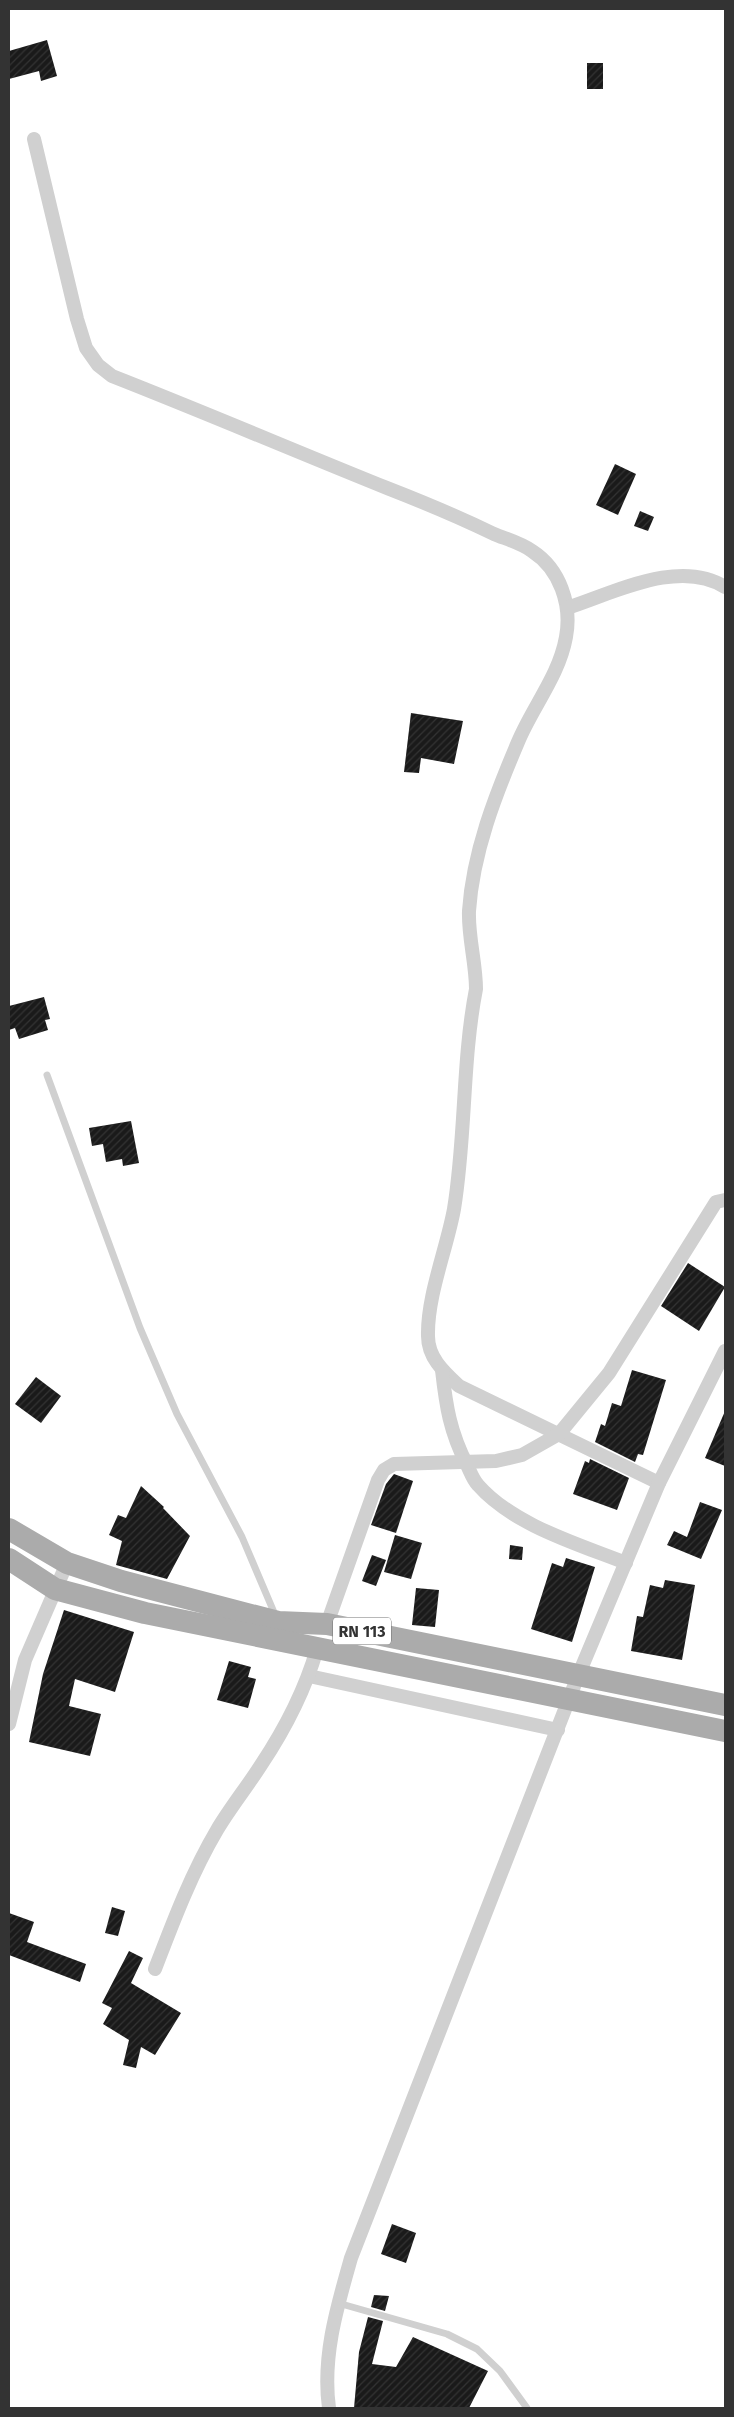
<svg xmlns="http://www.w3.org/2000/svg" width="734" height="2417" font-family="'Fira Sans',sans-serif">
<defs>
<pattern id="building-hatch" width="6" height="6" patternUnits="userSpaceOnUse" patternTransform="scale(1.25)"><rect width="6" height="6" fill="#1a1a1a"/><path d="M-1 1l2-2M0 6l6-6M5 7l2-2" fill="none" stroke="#333"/></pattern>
</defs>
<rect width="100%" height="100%" fill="#fff"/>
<g fill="url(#building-hatch)">
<polygon points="47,40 57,76 41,81 39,71 9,79 9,51"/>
<rect x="587" y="63" width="16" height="26"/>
<polygon points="615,464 636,474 618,515 596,505"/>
<polygon points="640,511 654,517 648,531 634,526"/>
<polygon points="411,713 463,721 454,764 421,758 419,773 404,772"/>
<polygon points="44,997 50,1019 45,1020 48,1030 19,1039 15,1028 9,1030 9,1006"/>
<polygon points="131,1121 139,1163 123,1166 122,1159 106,1162 103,1144 92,1146 89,1128"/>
<polygon points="688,1263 725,1287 699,1331 661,1306"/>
<polygon points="632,1370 666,1380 643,1455 638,1454 635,1462 595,1442 601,1424 605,1426 612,1403 621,1406"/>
<polygon points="36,1377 61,1396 41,1423 15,1404"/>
<polygon points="725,1411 725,1466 705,1458"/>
<polygon points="590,1459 629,1478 617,1510 573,1494 585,1461 589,1463"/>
<polygon points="394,1474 413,1481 396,1533 371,1525 386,1484"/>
<polygon points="141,1486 164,1507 163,1508 190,1536 167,1579 116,1565 122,1541 109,1535 118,1515 126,1518"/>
<polygon points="700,1502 722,1510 701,1559 667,1545 674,1531 687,1537"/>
<polygon points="395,1535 422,1543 411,1579 384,1572"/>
<polygon points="510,1545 523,1547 522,1560 509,1559"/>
<polygon points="372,1555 386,1560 376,1586 362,1581"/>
<polygon points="566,1558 595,1567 572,1642 531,1629 552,1563 563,1567"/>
<polygon points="665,1580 695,1585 682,1660 631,1651 637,1616 643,1617 650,1585 663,1588"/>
<polygon points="416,1588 439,1590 435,1627 412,1625"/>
<polygon points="64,1610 134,1632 115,1692 75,1679 69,1706 101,1714 90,1756 29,1742 43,1674"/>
<polygon points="229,1661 251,1667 248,1677 256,1679 248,1708 217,1700"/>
<polygon points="112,1907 125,1911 118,1936 105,1933"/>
<polygon points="9,1913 34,1922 27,1942 86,1964 80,1982 9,1955"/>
<polygon points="129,1951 143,1958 131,1983 181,2013 155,2055 141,2047 136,2068 123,2065 129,2040 103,2024 112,2008 102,2003"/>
<polygon points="392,2224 416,2233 406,2263 381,2254"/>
<polygon points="374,2295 389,2296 385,2311 371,2307"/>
<polygon points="368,2317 383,2321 372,2364 396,2367 413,2337 488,2371 469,2408 354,2408 359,2352"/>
</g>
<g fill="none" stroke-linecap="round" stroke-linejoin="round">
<g stroke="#d0d0d0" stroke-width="7">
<polyline points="47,1075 140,1328 177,1414 242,1537 276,1617"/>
<polyline points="338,2303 447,2334 477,2349 500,2371 527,2408"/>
</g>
<g stroke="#d0d0d0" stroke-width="14">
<path d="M34 139 77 319 86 348 98 365 112 376C204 412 295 451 387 488 423 502 459 517 494 534 506 539 521 543 532 551 560 569 572 605 566 637 559 676 533 706 518 742 495 796 473 852 469 911 468 937 476 963 476 989 462 1061 466 1136 454 1209 447 1248 427 1296 428 1336 428 1358 444 1372 459 1386L659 1483"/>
<path d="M567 608C614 593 679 558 725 587"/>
<path d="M442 1370C446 1406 450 1432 467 1465 470 1471 473 1480 478 1485 513 1525 578 1544 626 1563"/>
<polyline points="327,1624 378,1480 384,1470 394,1464 496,1461 522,1455 559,1434 609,1373 716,1202 725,1200"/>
<polyline points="309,1676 558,1730"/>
<polyline points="9,1724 25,1660 67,1563"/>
<path d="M155 1969C173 1922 191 1874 217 1830 230 1808 247 1787 261 1765 285 1729 305 1690 317 1649"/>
<path d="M329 2408C322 2357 337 2307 351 2258L578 1676 659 1483 725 1351"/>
</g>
<g stroke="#ababab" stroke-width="22">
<polyline points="9,1529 67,1563 121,1581 278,1622 327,1624 725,1705"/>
<polyline points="9,1559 55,1589 145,1613 725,1731"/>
</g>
</g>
<g text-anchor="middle" stroke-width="5" stroke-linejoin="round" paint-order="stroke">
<rect fill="#fff" stroke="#707070" stroke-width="1" x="333" y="1617.5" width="58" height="27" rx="4"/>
<g font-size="16" font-weight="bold" fill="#333">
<text x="362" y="1637">RN 113</text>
</g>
</g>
<rect width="734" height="2417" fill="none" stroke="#333333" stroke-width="20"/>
</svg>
